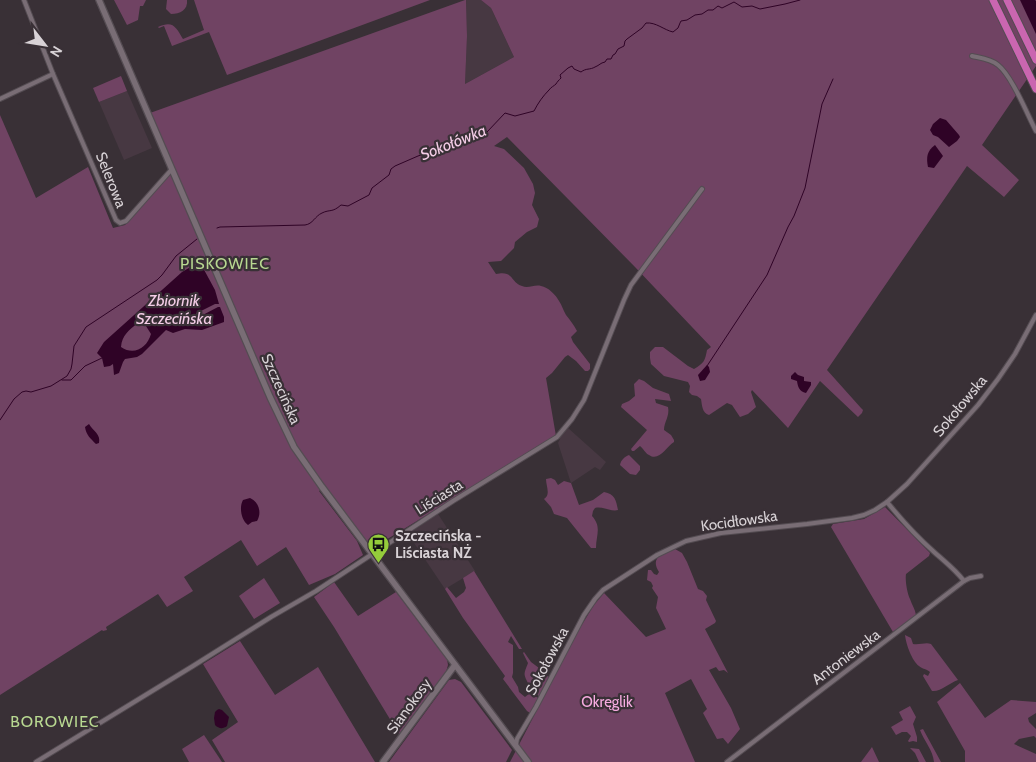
<svg xmlns="http://www.w3.org/2000/svg" width="1036" height="762" font-family="Cabin,sans-serif">
<rect width="100%" height="100%" fill="#393036"/>
<g fill="#473842">
<polygon points="466,0 481,0 491,8 514,57 465,84 467,36"/>
<polygon points="127,91 152,148 124,160 99,102"/>
<polygon points="568,428 606,462 600,470 595,467 571,483 558,443 560,439 559,437"/>
<polygon points="438,514 475,571 445,589 408,534"/>
</g>
<g fill="#704363">
<polygon points="114,0 146,0 143,6 140,6 138,20 127,25"/>
<path d="M167 0H187C188 10 180 14 171 14L166 9Z"/>
<path d="M194 0H430L227 75 209 32 172 46 164 26 159 28 158 27C173 20 176 27 183 39L204 30Z"/>
<path d="M465 0H466L467 36 465 84 514 57 493 12 491 8 481 0H1036V66L982 145 1019 180 1004 197 967 166 827 370 861 408 863 410 862 413 858 417 820 381 788 428 752 390 751 392 756 407 748 414 740 417 732 405 727 403 709 415C702 413 702 405 701 399L697 396 692 395 689 392 690 386 688 382 664 376 651 364 650 358V352L655 347H663L688 366 694 369C704 363 705 361 707 350L711 347 635 267 507 137 494 146 504 149 524 168 533 184 535 193 532 205 539 219 537 227 527 232 515 242 514 248 501 261 488 262 496 274C514 270 510 282 522 286 528 289 535 284 541 286 548 287 556 295 559 301 562 305 563 310 566 315 570 320 574 325 577 331L571 337 573 342 590 364V369L588 371H585L576 361 568 355 565 357 552 373 546 378 556 436 371 549 324 487 319 491 357 541 363 555 335 574 309 585 286 547 257 566 241 540 184 577 193 591 167 607 158 594 106 627 107 630 103 631 102 630 0 695V115L36 198 88 167 113 228 125 225 174 169 150 113Z"/>
<polygon points="121,76 127,91 99,102 93,88"/>
<path d="M639 379 644 381 653 388 669 394 671 401 655 399 656 403 668 407C670 416 664 422 664 430L671 435 674 440V442C666 447 659 462 649 455 645 453 644 449 640 446L634 451H632L631 449 647 430 621 407 622 404 629 401 635 396 634 384Z"/>
<path d="M629 455 640 466V470L636 475 630 474 620 465C621 460 624 457 629 455Z"/>
<path d="M551 478 555 480 558 485 564 481 571 483 579 505 593 500 604 492C615 494 616 500 618 510 611 512 603 506 595 508L593 511 592 516C602 527 596 535 596 548H591L567 518 554 514 551 507 544 499C551 495 546 486 546 479Z"/>
<path d="M885 507 930 553 929 556 906 574C905 580 907 593 910 599 912 605 915 609 916 615L893 632 831 527 833 524 864 519Z"/>
<path d="M675 549 682 553 687 562 698 589 703 591 707 596 706 600 716 621 715 623 705 629 728 673 724 670 719 671 716 667 709 670 731 708 740 729 728 744 723 738 717 739 703 713 707 709 691 679 665 693 695 762H510L578 631 594 605 604 593 646 637 666 629 656 608 658 597 652 588 653 586 651 582 647 580 648 570H651L654 574 657 575 659 572C650 557 662 554 675 549Z"/>
<polygon points="474,571 522,649 519,649 511,636 508,642 513,645 513,673 512,677 518,687 519,692 525,697 530,693 538,698 530,713 527,711 503,679 505,676 463,618 445,589 447,587 456,598 464,592 466,588 463,578"/>
<polygon points="264,578 280,603 254,619 239,596"/>
<polygon points="334,582 358,616 396,592 447,659 448,665 446,672 399,734 334,627 314,597"/>
<path d="M905 635 911 638 913 644C920 645 926 642 931 644L958 680C949 683 941 692 932 691L923 676 924 674 928 676 930 672C927 669 922 669 919 666 912 661 906 644 905 635Z"/>
<polygon points="240,641 275,695 318,667 375,762 225,762 212,740 238,722 203,664"/>
<path d="M524 652 531 662 539 668 545 675 549 677 539 696C531 691 532 691 528 683 523 673 524 674 528 663L523 653Z"/>
<polygon points="455,679 461,682 512,750 506,762 389,762 449,680"/>
<polygon points="960,683 985,718 1011,700 1036,702 1036,713 1028,718 1029,722 1036,729 1036,738 1034,736 1019,739 1014,744 1036,754 1036,762 965,762 965,751 937,702"/>
<polygon points="910,706 916,717 913,724 917,737 917,742 913,741 909,742 908,741 911,736 907,732 902,732 896,735 891,727 903,720 899,712"/>
<path d="M923 729 941 762H934C933 750 924 741 920 730Z"/>
<polygon points="204,735 222,762 189,762 182,749"/>
<polygon points="872,747 879,762 861,762"/>
<polygon points="910,748 919,749 926,762 919,762 915,753"/>
</g>
<g fill="#2f0326" fill-rule="evenodd">
<polygon points="1020,0 1035,0 1036,1 1036,34"/>
<polygon points="940,118 946,120 959,135 960,137 957,141 949,147 938,137 933,135 930,130 933,124"/>
<path d="M935 145 943 156 934 168 928 167C926 157 927 151 935 145Z"/>
<path d="M194 265 202 266 215 290 219 304H215L199 312 196 313V316L199 317 218 307H220L224 317V322L202 330 185 329 173 333 166 330 142 354 137 357 125 359 123 362 119 373 114 375 113 364 110 366 104 367 102 358 97 353 104 342 182 272ZM138 323 146 326 151 334C147 348 134 356 121 347 122 335 129 330 138 323Z"/>
<polygon points="707,365 709,367 710,372 705,380 700,381 698,375"/>
<path d="M795 372 798 375 804 377V381L811 382V385L806 393C799 391 798 387 797 381L791 379V376Z"/>
<path d="M89 424C93 431 101 434 99 443L96 444C91 439 86 435 85 427Z"/>
<path d="M250 498C259 502 262 513 257 521L252 522 248 525C241 520 239 507 243 500Z"/>
<path d="M219 709 222 710 229 717 227 726C223 729 219 729 215 725L214 718 215 712 217 710Z"/>
</g>
<g fill="none" stroke-linecap="round" stroke-linejoin="round">
<g stroke="#2f0326" stroke-width="1">
<path d="M217 228 220 227 305 225C313 224 315 216 322 213 330 209 332 213 341 205L348 206 369 195 372 188 389 175 391 169 395 166 418 156 441 148 444 144 453 141 469 138 472 133 487 132 505 113 515 116 534 111C538 103 543 96 549 90 551 87 554 86 556 84 557 82 559 80 561 78L560 75 568 68 572 66 574 69 581 72C586 68 590 70 595 67 600 65 600 63 605 62L607 59H611L613 55 615 54 618 49 624 46 625 41 627 39 642 28 646 23C656 22 664 30 673 32L678 28 680 23 681 21 687 20 695 15 702 14 708 10H713L718 6 722 8 734 2 742 7 752 6 760 9 785 4 800 0"/>
<polyline points="707,366 767,275 788,227 794,216 805,188 822,104 833,79"/>
<polyline points="62,380 71,380 85,366 102,358"/>
<polyline points="0,420 14,399 22,392 26,391 31,392 51,386 67,376 71,369 72,364 74,346 86,327 157,280 162,275 176,256 197,239"/>
</g>
<defs>
<g id="street">
<polyline points="24,0 53,74 116,220 120,223 126,221 172,169"/>
<path d="M972 56C981 58 991 59 998 65 1012 76 1027 114 1036 131"/>
<polyline points="0,99 53,74"/>
<path d="M887 502C900 518 917 537 933 551 944 561 955 569 964 581"/>
<polyline points="516,745 517,739 536,707 584,615 595,599 603,590 657,555 686,541 721,533 807,524 852,518 864,515 875,510 887,502 907,484 978,405 998,379 1015,354 1036,315"/>
<polyline points="36,762 193,666 271,617 316,591 453,501 557,437 572,419 584,400 624,300 631,285 702,189"/>
<polyline points="727,762 964,581 970,578 981,576"/>
</g>
<g id="secondary">
<polyline points="99,0 270,397 294,447 322,487 528,762"/>
<polyline points="383,762 455,665"/>
</g>
<g id="highway">
<polyline points="993,0 1036,89"/>
<polyline points="1007,0 1036,60"/>
</g>
</defs>
<use href="#street" stroke="#544c52" stroke-width="6"/>
<use href="#secondary" stroke="#544c52" stroke-width="8"/>
<use href="#highway" stroke="#544c52" stroke-width="9"/>
<use href="#street" stroke="#796d75" stroke-width="4"/>
<use href="#secondary" stroke="#796d75" stroke-width="5.5"/>
<use href="#highway" stroke="#ca66b0" stroke-width="7"/>
</g>
<defs>
<symbol id="bus-pin" viewBox="-11 -11 22 30"><path d="M0 17L-7.5 6A9.5 9.5 0 1 1 7.5 6Z" fill="#95cc3b" stroke="#393036"/><path d="M-5-6H5V4H4V6H2V4H-2V6H-4V4H-5ZM-3.5-4V0h7V-4ZM-3.5 1.2v1.5H-2V1.2ZM2 1.2v1.5H3.5V1.2Z" fill="#111"/></symbol>
</defs>
<g fill-rule="evenodd">
<use href="#bus-pin" x="366" y="532" width="25" height="34"/>
</g>
<g text-anchor="middle" stroke-width="4.5" stroke-linejoin="round" paint-order="stroke">
<g font-size="15" fill="#d8d2d6" stroke="#393036">
<text transform="translate(111 180) rotate(68)" y="5">Selerowa</text>
<text transform="translate(281 389) rotate(66)" y="5">Szczecińska</text>
<text transform="translate(960 406) rotate(-50)" y="5">Sokołowska</text>
<text transform="translate(439 497) rotate(-32)" y="5">Liściasta</text>
<text transform="translate(739 521) rotate(-8)" y="5">Kocidłowska</text>
<text transform="translate(846 657) rotate(-37)" y="5">Antoniewska</text>
<text transform="translate(547 661) rotate(-62)" y="5">Sokołowska</text>
<text transform="translate(409 706) rotate(-54)" y="5">Sianokosy</text>
</g>
<g font-size="15" font-weight="bold" fill="#d8d2d6" stroke="#393036" text-anchor="start">
<text x="395" y="541">Szczecińska -<tspan x="395" dy="17">Liściasta NŻ</tspan></text>
</g>
<g font-size="15" fill="#f6abe0" stroke="#393036">
<text x="607" y="707">Okręglik</text>
</g>
<g font-size="16" font-style="italic" fill="#f4cde7" stroke="#393036">
<text transform="translate(453 142) rotate(-22)" y="6">Sokołówka</text>
<text x="174" y="306">Zbiornik<tspan x="174" dy="18">Szczecińska</tspan></text>
</g>
<g font-size="16" letter-spacing="1" fill="#b8d891" stroke="#393036">
<text x="225" y="269">PISKOWIEC</text>
<text x="55" y="727">BOROWIEC</text>
</g>
</g>
<g transform="translate(45 45) rotate(121)" stroke="#393036" stroke-width="4" paint-order="stroke">
<path d="M0-4L9 19L0 12L-9 19Z" fill="#d8d2d6"/>
<text y="-8" font-size="14" font-weight="bold" text-anchor="middle" fill="#d8d2d6">N</text>
</g>
</svg>
